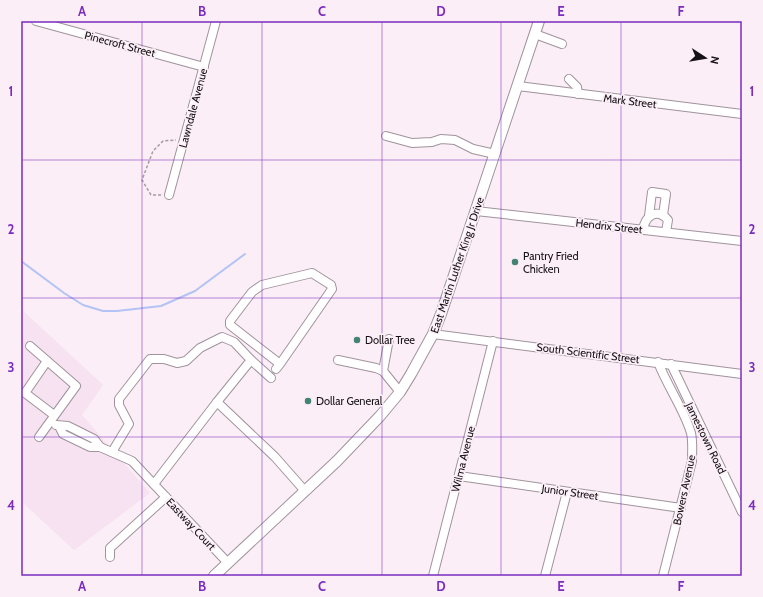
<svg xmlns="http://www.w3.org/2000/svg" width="763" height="597" font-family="Cabin,sans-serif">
<rect width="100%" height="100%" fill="#fbeef7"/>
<polygon fill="#f6e2f1" points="21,309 103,385 82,415 150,493 74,550 21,501"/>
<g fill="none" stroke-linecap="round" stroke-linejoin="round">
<polyline stroke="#b3c3f5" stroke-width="2" points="21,261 64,293 83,305 103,311 117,311 161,306 195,291 245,254"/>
<defs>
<g id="minor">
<polyline points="36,21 204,67"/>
<polyline points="535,34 562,44"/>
<polyline points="569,79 577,87 578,94"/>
<polyline points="518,86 742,114"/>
<polyline points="386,136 412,143 432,142 441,139 455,140 473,149 495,154"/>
<polyline points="169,195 216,21"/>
<polyline points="476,211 742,241"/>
<polyline points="649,216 652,192 666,194 663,215"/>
<path d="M643 230C645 216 657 207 668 220L666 232"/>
<polyline points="433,334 742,374"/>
<polyline points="389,339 383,371 400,392"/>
<polyline points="30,346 76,386 39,437"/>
<polyline points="251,360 271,378"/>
<polyline points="338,360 376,368 383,371"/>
<polyline points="47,361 25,393 54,415"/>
<path d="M658 362C667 386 684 409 691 433 693 442 692 451 692 461L663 576"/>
<polyline points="671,364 742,512"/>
<polyline points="276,369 280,364 332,289 331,285 312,273 262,285 252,292 230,321 230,325 280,364"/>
<polyline points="56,425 68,426 94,439 100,447"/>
<polyline points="59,426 63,434 90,447 100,447 132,461 228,563"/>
<polyline points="112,452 129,424 119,405 119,399 150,359 164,359 177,363 186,361 200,348 222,337 234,342 251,360 217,402"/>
<polyline points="459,476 681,508"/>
<polyline points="154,484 217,402 275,457 305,491"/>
<polyline points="110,557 110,548 166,497"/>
<polyline points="433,576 493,341"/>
<polyline points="545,576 567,492"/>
</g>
<polyline id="major" points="214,576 337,461 380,416 400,392 411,374 433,334 441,314 539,21"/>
</defs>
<use href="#minor" stroke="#a0939c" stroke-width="10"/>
<use href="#major" stroke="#a0939c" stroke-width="12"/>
<polyline stroke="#a59ba2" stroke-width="1.5" stroke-dasharray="3 2" stroke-linecap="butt" points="161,195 151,195 142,180 153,151 163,141 176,140"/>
<use href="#minor" stroke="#fff" stroke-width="8"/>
<use href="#major" stroke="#fff" stroke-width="10"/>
</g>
<path fill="none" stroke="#7b2cbf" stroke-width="1" stroke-opacity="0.55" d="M142 21V576M262 21V576M382 21V576M501 21V576M621 21V576M21 160H742M21 298H742M21 437H742"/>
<g fill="#428374" stroke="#fbeef7" stroke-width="1.5">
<circle cx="515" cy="262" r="4"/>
<circle cx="357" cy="340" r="4"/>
<circle cx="308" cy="401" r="4"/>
</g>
<g text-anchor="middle" stroke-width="3.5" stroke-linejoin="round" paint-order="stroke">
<g font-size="11" fill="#151114" stroke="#fbeef7">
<text transform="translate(120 44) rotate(15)" y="4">Pinecroft Street</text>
<text transform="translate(630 101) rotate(7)" y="4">Mark Street</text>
<text transform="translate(193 108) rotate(-75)" y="4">Lawndale Avenue</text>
<text transform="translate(609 226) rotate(6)" y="4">Hendrix Street</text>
<text transform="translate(457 265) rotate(-71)" y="4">East Martin Luther King Jr Drive</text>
<text transform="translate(588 353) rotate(7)" y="4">South Scientific Street</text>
<text transform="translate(706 438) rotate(64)" y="4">Jamestown Road</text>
<text transform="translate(463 459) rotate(-76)" y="4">Wilma Avenue</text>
<text transform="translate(684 490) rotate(-78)" y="4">Bowers Avenue</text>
<text transform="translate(570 492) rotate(8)" y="4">Junior Street</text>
<text transform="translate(191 524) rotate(47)" y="4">Eastway Court</text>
</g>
<g font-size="11" fill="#151114" stroke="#fbeef7" text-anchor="start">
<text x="523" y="260">Pantry Fried<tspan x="523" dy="13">Chicken</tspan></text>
<text x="365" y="344">Dollar Tree</text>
<text x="316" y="405">Dollar General</text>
</g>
</g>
<rect width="763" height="597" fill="none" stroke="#fbeef7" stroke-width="44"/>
<g transform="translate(705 58) rotate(102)" stroke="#fbeef7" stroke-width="3" paint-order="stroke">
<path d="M0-3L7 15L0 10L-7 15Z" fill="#151114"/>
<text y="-6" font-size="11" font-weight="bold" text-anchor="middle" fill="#151114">N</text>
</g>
<rect x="22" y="22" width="719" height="553" fill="none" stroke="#7b2cbf" stroke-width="1.5"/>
<g font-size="13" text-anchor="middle" font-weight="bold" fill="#7b2cbf">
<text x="82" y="16">A</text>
<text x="202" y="16">B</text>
<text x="322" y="16">C</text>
<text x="441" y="16">D</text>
<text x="561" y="16">E</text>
<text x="681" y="16">F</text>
<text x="11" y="96">1</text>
<text x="752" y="96">1</text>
<text x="11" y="234">2</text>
<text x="752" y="234">2</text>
<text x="11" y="372">3</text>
<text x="752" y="372">3</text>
<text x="11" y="510">4</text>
<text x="752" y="510">4</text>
<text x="82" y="591">A</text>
<text x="202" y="591">B</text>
<text x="322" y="591">C</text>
<text x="441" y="591">D</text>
<text x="561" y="591">E</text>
<text x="681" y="591">F</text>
</g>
</svg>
